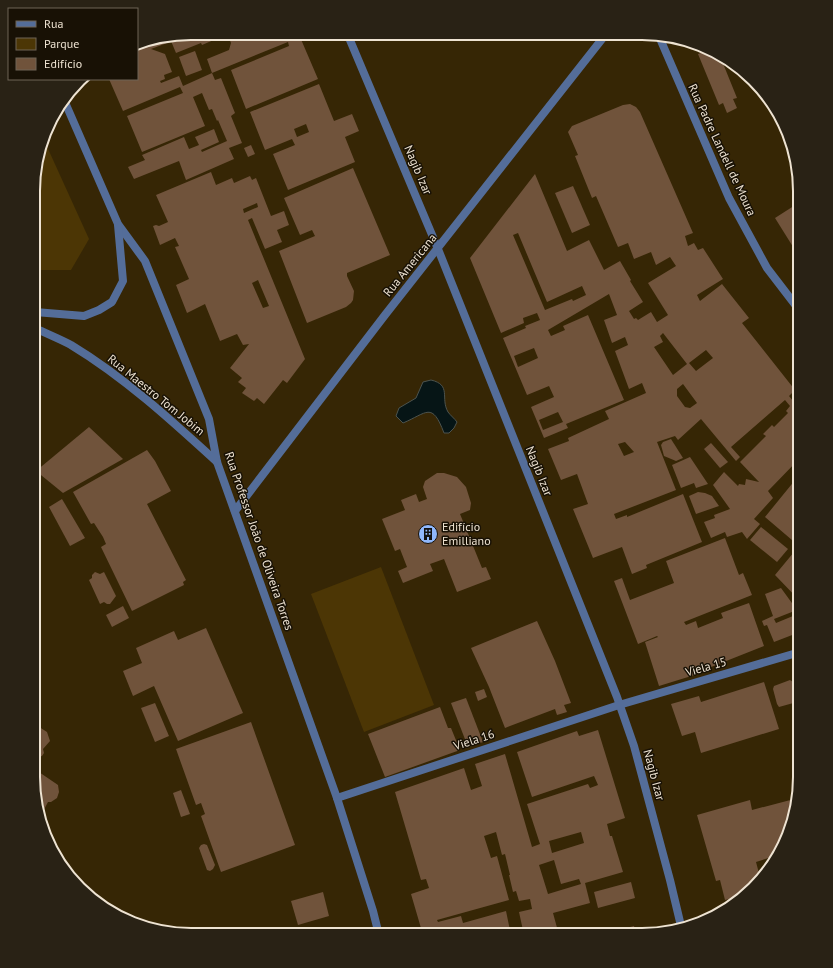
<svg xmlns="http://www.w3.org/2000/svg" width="833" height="968" font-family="'PT Sans',sans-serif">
<rect width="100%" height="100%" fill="#362605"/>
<g fill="#4c3605">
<polygon points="44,140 89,239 71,270 35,270 36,160"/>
<polygon points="381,567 434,705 364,732 311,594"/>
</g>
<path fill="#061516" stroke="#4c534e" d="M431 380C452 385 440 398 448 412 450 415 455 419 457 422L454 428 449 433H444C432 401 427 413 403 423L396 416 399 408 416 398 423 382Z"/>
<g fill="#70533b" fill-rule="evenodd">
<polygon points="191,33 214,33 216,39 202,45 201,43 176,53 171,41 177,38 176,35"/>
<polygon points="227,33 310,33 300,37 318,79 246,109 231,70 289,46 288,42 212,73 215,80 221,78 235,113 231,116 242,143 229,148 234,159 186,180 179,161 134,179 128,167 145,160 142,155 184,137 189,149 199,145 195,137 214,129 219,142 201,150 202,152 227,141 218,120 217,121 212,109 209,110 202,93 193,97 205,126 142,152 127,116 183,93 180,87 123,111 109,79 137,79 137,43 164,37 167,43 151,49 165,54 172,72 164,75 165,79 160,81 161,83 179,76 183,86 212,73 207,59 229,50 231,43"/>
<polygon points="195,51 202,70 186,76 179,57"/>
<polygon points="706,51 720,56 737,98 733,99 737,108 727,113 723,103 719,105 698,54"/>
<path d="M319 84 334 121 352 114 359 131 345 137 355 162 288 190 273 154 295 145 292 139 265 150 250 112ZM306 124 309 132 297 137 294 129Z"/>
<path d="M630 104 636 107 640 112 693 233 685 236 688 246 694 243 698 250 703 248 723 279 697 295 700 301 722 284 749 318 742 323 795 390 789 396 794 402 800 396V458L768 491 773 498 754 519 760 524 747 539 742 532 727 537 725 532 711 538 704 522 715 518 714 515 730 509 713 485 724 472 738 486 739 484 745 485 746 479 759 482 740 462 766 436 763 434 772 425 774 427 788 413 786 411 790 406 785 400 731 447 740 457 736 461 701 419 678 440 675 436 657 442 676 490 614 514 616 519 627 515V517L683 494 702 542 646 565 647 568 632 574 622 547 593 558 573 509 588 504 577 474 561 480 548 449 569 441 568 438 609 419 605 411 646 393 642 383 629 389 615 351 628 345 625 337 612 343 604 320 617 315 609 294 548 330 551 336 565 330 563 326 588 315 624 400 566 424 568 428 544 438 531 407 554 397 549 386 527 395 503 338 526 328 525 326 540 320 537 313 523 318 524 323 501 333 470 258 535 174 567 251 589 240 604 270 620 261 631 280 630 281 643 302 629 311 634 319 636 318 638 320 651 312 657 322 668 315 648 283 676 266 670 257 656 265 651 252 634 259 628 243 618 247 596 196 592 198 575 156 578 155 568 132 572 126 623 105ZM518 233 547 302 582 286 586 295 573 301 572 299 545 310 513 235ZM663 333 687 364 673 375 654 347 663 342 660 336ZM534 348 538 358 518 367 514 356ZM706 350 713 358 696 371 689 363ZM683 384 697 403 690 408 685 407 677 396V389ZM558 412 563 422 543 430 539 420ZM625 442 634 452 624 456 618 444Z"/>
<polygon points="251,145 255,154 248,157 244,148"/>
<polygon points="353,168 390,255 347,273 347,276 354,291 353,300 351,303 346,307 307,323 279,251 315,236 312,230 300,235 284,198"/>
<path d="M211 172 216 185 232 178 234 183 250 176 252 180 256 178 271 216 284 211 289 225 277 230 282 242 265 249 252 218 248 220 305 359 287 383 283 380 264 404 257 398 254 401 242 393 246 388 238 382 242 378 230 368 249 344 243 345 237 334 220 341 205 304 187 313 176 285 189 279 175 247 179 246 175 238 160 245 153 226 156 225 159 226 168 222 156 195ZM257 203 258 207 244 213 243 209ZM258 280 269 306 263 308 252 283Z"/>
<polygon points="573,186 590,225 572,233 555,193"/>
<polygon points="800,202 800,258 775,218"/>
<polygon points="89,427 123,459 63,493 36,471"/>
<polygon points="671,439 683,458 676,461 664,456 661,445 663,442"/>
<polygon points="711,443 728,462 720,468 704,449"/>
<polygon points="147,450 155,461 171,491 147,504 186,580 183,582 184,585 132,611 101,547 106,544 103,537 94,523 91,524 73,492"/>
<polygon points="690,457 708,484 696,488 694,483 681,488 672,465"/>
<polygon points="437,473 444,473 457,477 466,487 471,503 470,510 460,514 482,568 486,567 491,579 457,592 444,559 430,564 433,571 403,583 398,571 407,567 400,549 395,551 382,519 405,510 401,500 416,494 419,502 427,499 423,487 425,481"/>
<polygon points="800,474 800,601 775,575 799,546 765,517"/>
<polygon points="698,492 705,493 712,496 719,506 696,514 689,496"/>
<polygon points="62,499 85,538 70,546 49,507"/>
<polygon points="761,527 788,549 777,562 750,540"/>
<polygon points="725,538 739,575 743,573 752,595 684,622 686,625 696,621 698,628 723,618 721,613 749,603 764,646 701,671 701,673 659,686 645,642 658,637 657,636 638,644 614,581 622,578 630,600 674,583 666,561"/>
<polygon points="95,572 100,574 104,572 116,596 110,604 107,604 104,602 100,604 89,580 92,578 92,575"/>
<polygon points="781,588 797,610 774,619 776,623 793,616 800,632 774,642 767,625 764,626 762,621 773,616 765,594"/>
<polygon points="123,606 129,618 112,627 106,615"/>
<polygon points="537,621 555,661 571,703 564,705 567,712 557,715 555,709 505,728 489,687 471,648"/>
<polygon points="206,628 243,713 178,741 154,686 133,696 123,671 142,663 136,648 174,631 178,640"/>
<polygon points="790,680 793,682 799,699 797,702 779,707 777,704 773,689 774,686"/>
<polygon points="764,682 779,729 701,753 695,732 682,736 671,704 699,696 701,702"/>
<polygon points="484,689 487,697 478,701 475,692"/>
<polygon points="466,698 483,742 468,747 451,703"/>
<polygon points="155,703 169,736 155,742 141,708"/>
<polygon points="440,707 448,728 451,728 460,750 385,777 368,734"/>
<polygon points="251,722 295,845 221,872 201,816 205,814 201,803 196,805 176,749"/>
<polygon points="33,723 47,732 50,741 43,749 44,753 42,756 33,759"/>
<path d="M598 730 625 818 607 824 610 836H612L623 872 585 883 590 903 553 913 559 935H524L519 912 532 909 530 899 519 901 516 891 513 892 509 875H510L505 854 502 855 496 832 484 836 491 858 497 856 509 900 437 920 438 922 461 916 463 923 506 911 511 935H423L411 894 429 888 426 879 421 880 395 792 464 768 471 790 482 786 475 764 505 754 532 847 540 844 527 804 588 784 590 788 598 785 594 776 532 797 517 752 577 731 579 736ZM581 832 584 843 552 853 549 841ZM554 860 561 884 579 879 581 884 548 894 539 865Z"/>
<polygon points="33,761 36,770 58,785 59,792 57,798 51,802 48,802 39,819 33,778"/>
<polygon points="181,790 190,814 181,817 173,793"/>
<polygon points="798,798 792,828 778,855 756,862 760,877 734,902 733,898 725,900 720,880 716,881 697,815 750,800 752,810"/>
<polygon points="204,844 207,845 215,865 213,869 210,871 207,870 199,848 201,845"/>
<polygon points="631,882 635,898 598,908 594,892"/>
<polygon points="323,892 329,916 298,925 291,901"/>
<polygon points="634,926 636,935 603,935 603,934"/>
</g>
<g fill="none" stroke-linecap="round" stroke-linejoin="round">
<g stroke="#546d99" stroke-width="8">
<polyline points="347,33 438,249 617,697 634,746 670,880 681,926"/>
<polyline points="658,34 729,198 767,268 800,311"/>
<polyline points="64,100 118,224 145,261 209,419 217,462 337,798 373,911 379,935"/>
<polyline points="35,312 84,316 99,310 112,302 123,281 118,225"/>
<path d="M35 328C47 334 60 339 71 345 124 377 171 420 217 462"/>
<polyline points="235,511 385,315 606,34"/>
<polyline points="337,798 619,705 800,652"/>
</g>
</g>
<defs>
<symbol id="building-disc" viewBox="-11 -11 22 22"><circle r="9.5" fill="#90b8fd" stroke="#181105"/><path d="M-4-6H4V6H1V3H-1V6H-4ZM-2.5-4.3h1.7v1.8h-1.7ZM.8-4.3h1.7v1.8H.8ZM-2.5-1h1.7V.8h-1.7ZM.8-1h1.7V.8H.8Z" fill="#111"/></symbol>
</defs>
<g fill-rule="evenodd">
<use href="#building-disc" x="417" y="523" width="22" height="22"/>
</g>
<g text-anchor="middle" stroke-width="3" stroke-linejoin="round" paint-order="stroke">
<g font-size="12" fill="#eee3d2" stroke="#181105">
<text transform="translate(722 150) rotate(65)" y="4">Rua Padre Landell de Moura</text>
<text transform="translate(418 170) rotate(67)" y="4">Nagib Izar</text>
<text transform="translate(410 265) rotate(-51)" y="4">Rua Americana</text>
<text transform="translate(156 395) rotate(39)" y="4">Rua Maestro Tom Jobim</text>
<text transform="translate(539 471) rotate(68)" y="4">Nagib Izar</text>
<text transform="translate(259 541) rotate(71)" y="4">Rua Professor João de Oliveira Torres</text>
<text transform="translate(706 667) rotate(-16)" y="4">Viela 15</text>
<text transform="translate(474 740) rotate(-18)" y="4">Viela 16</text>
<text transform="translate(654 775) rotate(75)" y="4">Nagib Izar</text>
</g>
<g font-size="12" fill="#eee3d2" stroke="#181105" text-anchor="start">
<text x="442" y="531">Edifício<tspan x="442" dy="14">Emilliano</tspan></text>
</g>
</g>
<path d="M0 0H833V968H0ZM191 40H642A151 151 0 0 1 793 191V777A151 151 0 0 1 642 928H191A151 151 0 0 1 40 777V191A151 151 0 0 1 191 40Z" fill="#292215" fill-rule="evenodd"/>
<path fill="none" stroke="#eee3d2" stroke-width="2" d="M191 40H642A151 151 0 0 1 793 191V777A151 151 0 0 1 642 928H191A151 151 0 0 1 40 777V191A151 151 0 0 1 191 40Z"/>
<rect x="8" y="8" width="130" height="72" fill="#181105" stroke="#6e6557"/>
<rect x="16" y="21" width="20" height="6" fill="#546d99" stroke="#6e6557"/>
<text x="44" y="28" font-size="12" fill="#eee3d2">Rua</text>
<rect x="16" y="38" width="20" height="12" fill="#4c3605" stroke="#6e6557"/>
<text x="44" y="48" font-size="12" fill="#eee3d2">Parque</text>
<rect x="16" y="58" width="20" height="12" fill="#70533b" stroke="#6e6557"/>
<text x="44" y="68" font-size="12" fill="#eee3d2">Edifício</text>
</svg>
